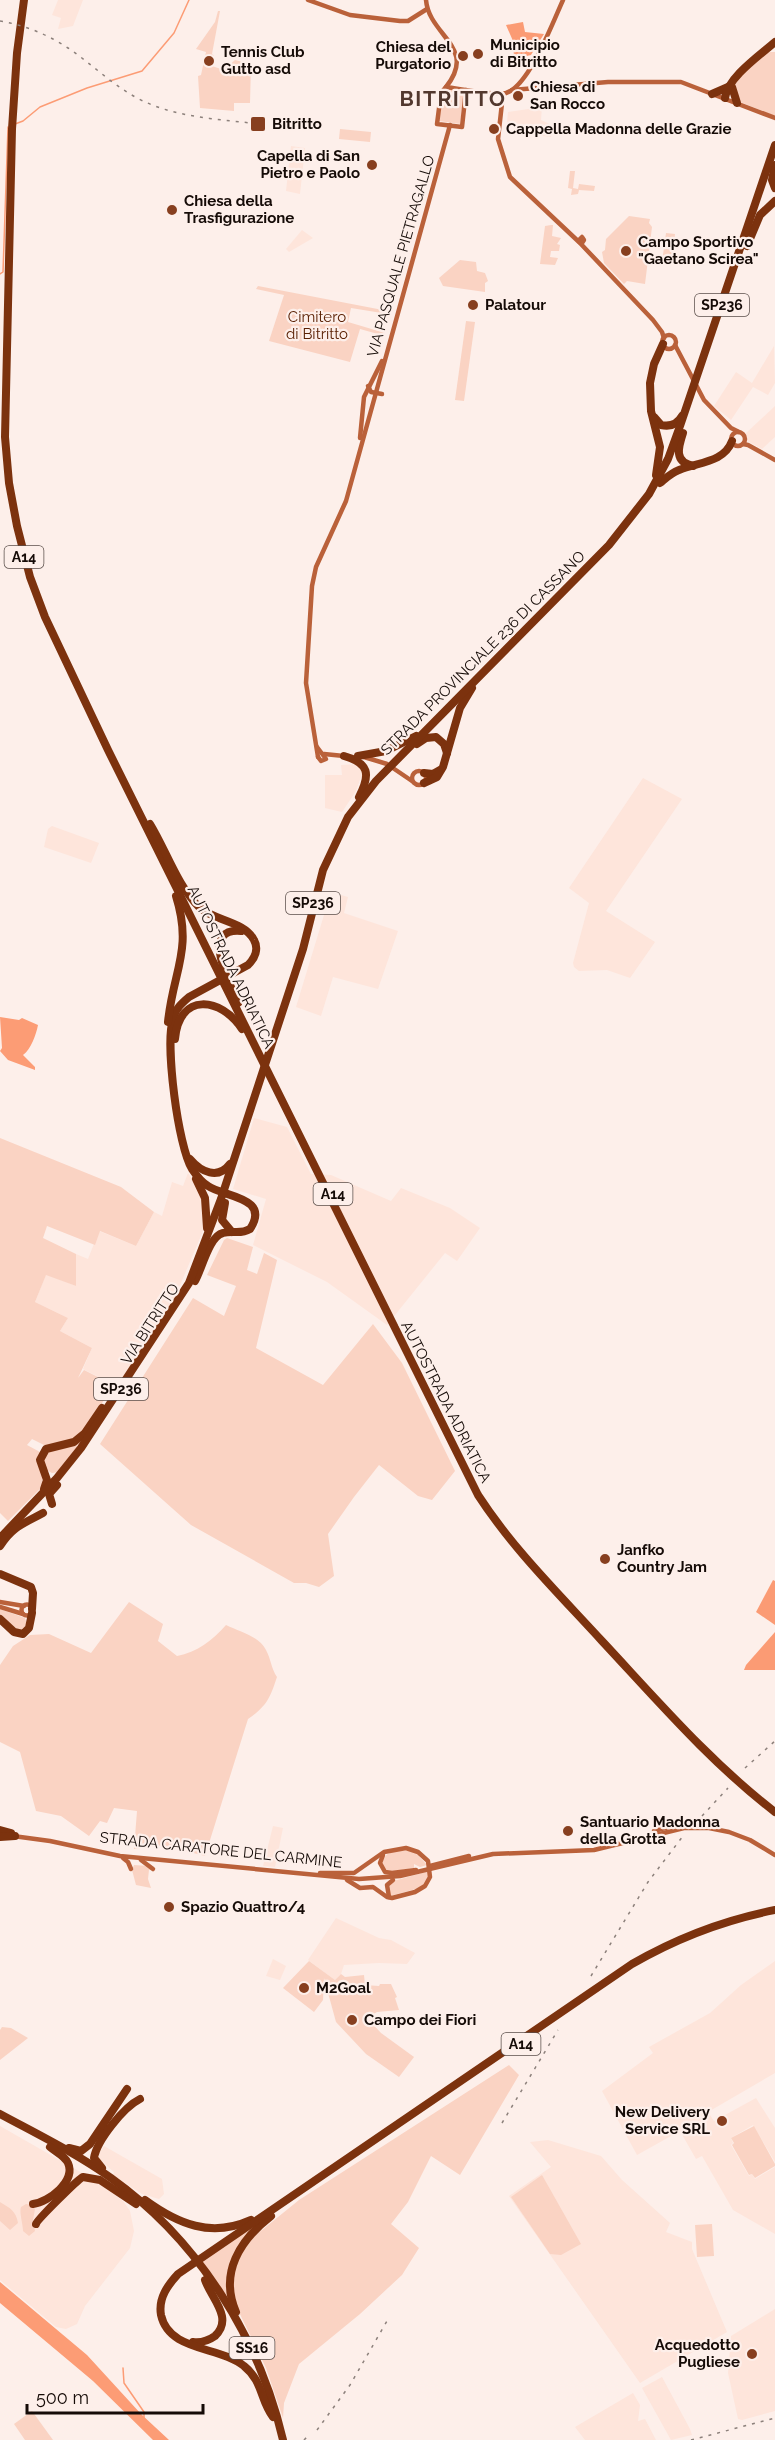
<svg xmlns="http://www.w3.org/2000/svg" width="775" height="2440" font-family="Raleway,sans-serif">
<rect width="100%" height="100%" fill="#fdefea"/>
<g fill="#fee5db">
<polygon points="58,0 83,0 73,26 58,29 61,18 52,15"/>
<polygon points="542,107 541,120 552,125 551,137 525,134 526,125 507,122 508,112"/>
<polygon points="291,146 305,148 300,194 286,191"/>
<polygon points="302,230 313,238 289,252 286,249"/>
<polygon points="774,346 775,383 768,395 753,387 731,420 714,406 736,372 752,383"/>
<polygon points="775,406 775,437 762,449 747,441 745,434"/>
<polygon points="359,764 365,776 361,777 356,791 342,812 325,808 325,775 342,775 341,765"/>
<polygon points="643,778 682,799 606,911 655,942 630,978 607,970 579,971 574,967 573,963 589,903 569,888"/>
<polygon points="52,826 99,843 91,863 44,847 48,829"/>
<polygon points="331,892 348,897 344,913 398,931 378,989 333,977 321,1016 296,1007"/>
<polygon points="254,1118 287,1127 311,1174 331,1175 391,1201 401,1188 450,1208 480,1228 457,1261 445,1253 387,1325 327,1282 253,1245 266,1199 233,1189"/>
<polygon points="188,1173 200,1190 206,1209 206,1224 175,1297 117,1386 83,1369 92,1348 60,1331 68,1318 35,1302 46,1274 76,1286 76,1254 88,1259 99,1231 136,1246 154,1212 162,1216 172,1182 183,1186"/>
<polygon points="273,1826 283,1828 275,1867 263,1866"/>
<polygon points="336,1918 379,1938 391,1940 415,1953 407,1964 379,1963 344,1965 341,1974 335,1980 308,1960"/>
<polygon points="273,1959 286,1966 280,1980 266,1976"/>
<polygon points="775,1961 775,2073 708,2112 714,2121 756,2098 775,2128 775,2162 753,2125 731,2138 733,2143 731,2145 749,2176 752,2174 755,2179 775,2167 775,2234 733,2210 702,2156 696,2159 680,2131 637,2155 602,2091 653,2053 649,2047 710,2013 741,1985"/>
<polygon points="0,2126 103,2185 123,2201 130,2211 134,2231 130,2248 85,2306 77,2324 66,2329 56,2327 0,2280"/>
<polygon points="548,2140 601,2156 622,2180 670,2223 666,2232 692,2242 692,2249 727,2332 640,2383 509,2196 551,2167 530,2142"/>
<polygon points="104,2146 162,2179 164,2194 159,2199 142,2194 113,2175 114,2172 99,2159 99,2153"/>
<polygon points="775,2309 775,2411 742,2420 738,2419 728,2373 731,2336"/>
<polygon points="662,2377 690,2429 692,2435 671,2440 642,2388"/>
<polygon points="633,2393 640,2405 638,2421 645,2419 656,2440 585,2440 575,2427"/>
</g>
<g fill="#fad3c3">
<polygon points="218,11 220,11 212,54 214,56 212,66 224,70 235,60 251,64 250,103 234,103 234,111 200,108 198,76 201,75 206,52 196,49 215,22"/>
<path d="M769 52H775V116L740 102 733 88C741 73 754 60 769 52Z"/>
<polygon points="448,89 464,91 460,124 439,121 443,93"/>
<polygon points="340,129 371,132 370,142 339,139"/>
<polygon points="570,171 575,171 573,188 578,189 579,184 595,186 594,191 579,190 578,194 571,195 572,189 568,188"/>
<polygon points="629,216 650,219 649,223 652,227 645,284 627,281 624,284 604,263 602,252 605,250 606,239"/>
<polygon points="551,225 553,225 552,236 561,238 557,244 560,245 559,251 551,251 550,257 558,258 555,265 540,264 545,226"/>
<polygon points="666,233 675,234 671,264 662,262"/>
<polygon points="460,260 476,262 477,271 485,273 488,281 485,283 485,292 443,286 439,278"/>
<polygon points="258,286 388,311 388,314 351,308 348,322 385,333 385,336 360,329 350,362 269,341 284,295 256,289"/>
<polygon points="466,321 475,322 464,401 455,400"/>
<polygon points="0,1138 121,1187 154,1212 136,1246 100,1231 95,1245 47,1226 43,1238 76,1254 76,1286 46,1275 35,1302 68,1318 60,1331 92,1348 78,1378 84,1370 114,1385 84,1430 72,1441 46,1446 32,1439 27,1445 40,1452 43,1486 8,1521 0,1513"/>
<polygon points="227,1238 253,1247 247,1270 257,1274 264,1253 277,1260 256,1348 323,1385 373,1324 402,1363 455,1471 432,1500 418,1496 379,1465 354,1497 328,1534 334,1576 319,1587 306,1583 294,1583 191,1525 100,1444 193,1298 224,1316 236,1286 207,1275 224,1240"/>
<polygon points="88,1432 59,1472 52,1473 43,1468 43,1454"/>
<path d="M129 1602 163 1624 158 1641 177 1656C197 1652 212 1641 226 1625 240 1632 259 1636 266 1650 271 1659 271 1668 277 1677 270 1698 267 1706 248 1719L205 1856 163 1845 134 1849 137 1811 114 1808 107 1823 100 1821 89 1836 61 1816 36 1811 20 1752 0 1742V1665L13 1646 30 1635 49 1634 91 1653Z"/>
<polygon points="0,1609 25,1618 27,1624 24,1630 16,1630 0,1616"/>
<path d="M409 1850 416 1853 427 1865 420 1867 414 1864V1868L389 1872 381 1865C386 1849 394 1852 409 1850Z"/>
<polygon points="134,1865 149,1866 152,1870 149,1870 148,1879 151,1888 136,1885 132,1870"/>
<polygon points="429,1871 427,1882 420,1888 390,1896 388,1888 390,1882"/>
<polygon points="309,1961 335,1980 341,1974 345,1977 364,1975 365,1985 379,1986 380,1984 391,1984 397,1997 395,1998 399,2010 377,2012 367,2018 381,2033 414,2057 399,2077 366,2054 336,2022 324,1978 323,2000 314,2012 283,1988"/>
<polygon points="2,2027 11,2028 28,2038 0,2060 0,2030"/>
<polygon points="509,2065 519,2075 460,2175 431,2156 408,2202 391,2224 419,2248 402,2275 360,2314 299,2364 284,2403 283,2418 266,2368 237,2308 232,2283 236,2261 251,2239 299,2200"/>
<polygon points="754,2126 775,2164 775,2166 755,2178 752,2174 749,2175 732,2145 734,2143 731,2138"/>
<polygon points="542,2175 581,2244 561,2255 550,2254 511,2197"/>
<path d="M0 2202C10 2208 16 2211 18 2223L10 2230 0 2221Z"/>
<path d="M26 2204 31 2205 35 2209 33 2220 35 2231 29 2236 23 2231C23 2224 19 2212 21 2207Z"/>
<polygon points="259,2223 235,2256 230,2302 201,2262"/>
<polygon points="712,2224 714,2256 697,2257 695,2225"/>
<polygon points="32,2411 53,2440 25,2440 14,2424"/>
</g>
<g fill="#fb9b74">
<polygon points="523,22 525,32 544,34 531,55 514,59 513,41 506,25"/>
<polygon points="773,1580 775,1581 775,1625 756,1612"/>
<polygon points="775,1632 775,1670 744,1670 746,1665"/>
</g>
<g fill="#fc9c75">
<path d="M0 1017 19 1020 22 1018 38 1025C36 1035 31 1049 23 1055L35 1067V1070L8 1060 0 1051 2 1048Z"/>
<polygon points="0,2282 87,2355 141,2414 169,2440 153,2440 93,2381 0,2303"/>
</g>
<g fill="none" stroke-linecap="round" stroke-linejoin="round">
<g stroke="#fc9c75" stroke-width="1.5">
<polyline points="15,124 23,121 40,107 87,88 142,71 174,33 189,0"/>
<polyline points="0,274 3,272 8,127"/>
<polyline points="123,2368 124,2383 144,2412 144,2418"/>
</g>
<g stroke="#ba613a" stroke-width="4.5">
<polyline points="308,0 350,15 400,21 408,21 427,9"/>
<path d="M426 0C429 36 478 47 446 87"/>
<path d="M466 90 462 127 437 124 441 93 446 87C459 89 495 96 506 93 529 86 553 22 563 0"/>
<polyline points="512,90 608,82 681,82 775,118"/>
<polyline points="503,94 498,139 510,177 579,242"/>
<polygon points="582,237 584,240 582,243 579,240"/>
<polyline points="580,243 653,320 662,332 664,338"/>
<circle cx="669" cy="342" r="7"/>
<polyline points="675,345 704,400 731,428 739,432"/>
<polyline points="368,386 371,392 382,394"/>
<circle cx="738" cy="439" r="7"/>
<polyline points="360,438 364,397 382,361"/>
<polyline points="743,444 748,445 775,460"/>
<polyline points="317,747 326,759 321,761 318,757"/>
<polyline points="324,754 344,756"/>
<polyline points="318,757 306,683 312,586 316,567 346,501 450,125"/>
<polyline points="364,757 387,764 412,781"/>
<circle cx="419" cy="778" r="7"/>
<polyline points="0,1602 24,1606"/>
<circle cx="27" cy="1610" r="5.5"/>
<polyline points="0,1607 23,1614"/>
<polyline points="654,1831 672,1826"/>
<polyline points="13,1836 50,1841 120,1856 359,1879 400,1876 493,1854 594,1850 684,1828 709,1828 729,1832 750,1840 775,1855"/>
<polyline points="383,1855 380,1863 385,1872 392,1873 416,1870"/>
<polyline points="123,1858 128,1862 131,1869"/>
<polyline points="141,1860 153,1869"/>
<polyline points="430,1866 469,1856"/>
<polyline points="320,1873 354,1873 384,1852 406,1848 418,1852 428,1861 430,1877 425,1886 415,1892 392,1898 387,1897 373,1887 360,1888 347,1880"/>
<polyline points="389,1897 387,1885 393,1880"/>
</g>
<g stroke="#7c320e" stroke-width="8">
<path d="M24 0 17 53 12 129 5 437 9 483 17 526 30 577 45 617 108 750 478 1495C513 1549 559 1594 602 1641 658 1701 710 1762 775 1812"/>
<polyline points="732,87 737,103"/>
<polyline points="712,94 728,87"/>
<path d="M725 98C727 78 760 55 775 42"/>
<polyline points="775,165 772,180 775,188"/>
<polyline points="747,246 760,215 775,201"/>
<path d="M654 417 661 425C670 427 677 425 682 416"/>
<path d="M683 433C678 448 674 462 693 466"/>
<polyline points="656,475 660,447 651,411 650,383 654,364 663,344"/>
<path d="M660 483C666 478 671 473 679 470 697 462 724 463 732 441"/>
<polyline points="417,744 426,738 436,737 444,744 447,753"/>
<path d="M344 756C369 763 371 774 359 797"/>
<polyline points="358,756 386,751 416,736"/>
<polyline points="424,773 433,774 440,770"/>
<polyline points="424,783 437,777 443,767 460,708 472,688"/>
<path d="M150 824C166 850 177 885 199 907 214 921 244 921 254 940 259 949 255 958 248 965L189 997C182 1003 175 1009 173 1019 165 1045 178 1146 192 1169 196 1175 201 1182 208 1186 224 1197 271 1197 250 1229 240 1235 233 1230 223 1233 209 1236 202 1269 195 1281"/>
<path d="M238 1003C231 986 199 927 241 931"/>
<path d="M168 1022C173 971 193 950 176 896"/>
<path d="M175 1039C179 992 221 997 242 1029"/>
<path d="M190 1159C201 1172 218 1180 230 1164"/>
<polyline points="196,1179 205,1198 207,1228"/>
<polyline points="225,1203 222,1220 232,1232"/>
<polyline points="44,1489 47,1480 40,1460 46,1449 74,1442 85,1433 102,1408"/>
<polyline points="52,1504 49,1494 57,1485"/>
<polyline points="0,1538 57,1478 81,1448 189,1283 221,1199 303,949 323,870 348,817 376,781 609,545 649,494 668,459 680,426 775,145"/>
<path d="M0 1546C13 1526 23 1524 43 1513"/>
<polyline points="0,1574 31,1587 33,1593 32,1609"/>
<polyline points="0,1619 14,1632 23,1634 29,1628 32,1613"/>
<polyline points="0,1830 11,1833"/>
<polyline points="0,1837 15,1836"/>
<path d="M0 2114C37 2134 76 2153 111 2178 198 2240 259 2337 283 2440"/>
<polyline points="69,2148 81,2151 90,2144 127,2089"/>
<path d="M102 2168 94 2158C97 2140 124 2107 140 2099"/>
<path d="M145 2200C178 2224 211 2238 251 2220"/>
<path d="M33 2204C49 2202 76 2181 68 2163 65 2156 56 2152 50 2147"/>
<path d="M36 2224C37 2220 78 2179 83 2177L100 2180 136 2204"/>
<path d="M236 2312C219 2273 240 2240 271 2216"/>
<path d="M193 2342C201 2343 208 2341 215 2336 234 2318 211 2298 205 2280"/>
<path d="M273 2417C260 2400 263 2381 244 2366 220 2346 169 2352 161 2315 158 2298 168 2285 178 2274L632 1964C677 1938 724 1920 775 1910"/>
</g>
<g stroke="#8c807b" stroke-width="1.5" stroke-dasharray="3 6" stroke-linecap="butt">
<path d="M0 21C24 25 47 34 68 48 92 64 112 85 139 99 176 118 219 119 259 124"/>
<polyline points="745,1768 775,1741"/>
<polyline points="702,1816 728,1788"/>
<polyline points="591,1976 648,1882 683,1836"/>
<polyline points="502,2123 558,2030"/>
<polyline points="317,2430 350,2385 387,2321"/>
<polyline points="304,2440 307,2437"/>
<polyline points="691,2440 775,2418"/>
</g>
</g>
<g fill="#873f1f" stroke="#fdefea" stroke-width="2">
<circle cx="478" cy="54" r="6"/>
<circle cx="463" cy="56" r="6"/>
<circle cx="209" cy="61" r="6"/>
<circle cx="518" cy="96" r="6"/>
<rect x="250" y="116" width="16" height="16" rx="3"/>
<circle cx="494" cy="129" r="6"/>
<circle cx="372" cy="165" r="6"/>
<circle cx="172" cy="210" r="6"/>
<circle cx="626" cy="251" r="6"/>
<circle cx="473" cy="305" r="6"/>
<circle cx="605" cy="1559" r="6"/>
<circle cx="568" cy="1831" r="6"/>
<circle cx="169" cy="1907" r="6"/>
<circle cx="304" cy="1988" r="6"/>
<circle cx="352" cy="2020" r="6"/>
<circle cx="722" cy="2121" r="6"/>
<circle cx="752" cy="2354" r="6"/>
</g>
<g text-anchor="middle" stroke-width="4.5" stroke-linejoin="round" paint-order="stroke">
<g fill="#fdefea" stroke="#5b4f4b" stroke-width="1.5">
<rect x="695" y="294" width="54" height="22" rx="4.5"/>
<rect x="4.5" y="546" width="39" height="22" rx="4.5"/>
<rect x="286" y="892" width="54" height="22" rx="4.5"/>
<rect x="313.5" y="1183" width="39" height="22" rx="4.5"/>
<rect x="94" y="1378" width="54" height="22" rx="4.5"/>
<rect x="501.5" y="2033" width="39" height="22" rx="4.5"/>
<rect x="229.5" y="2337" width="45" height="22" rx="4.5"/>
</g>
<g font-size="14" font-weight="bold" fill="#150b07">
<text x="722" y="310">SP236</text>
<text x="24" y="562">A14</text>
<text x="313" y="908">SP236</text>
<text x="333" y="1199">A14</text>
<text x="121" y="1394">SP236</text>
<text x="521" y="2049">A14</text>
<text x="252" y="2353">SS16</text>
</g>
<g font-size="15" font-weight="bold" fill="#150b07" stroke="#fdefea" text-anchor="start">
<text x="490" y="50">Municipio<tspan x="490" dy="17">di Bitritto</tspan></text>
<text x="451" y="52" text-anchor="end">Chiesa del<tspan x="451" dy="17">Purgatorio</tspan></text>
<text x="221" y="57">Tennis Club<tspan x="221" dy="17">Gutto asd</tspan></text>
<text x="530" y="92">Chiesa di<tspan x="530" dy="17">San Rocco</tspan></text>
<text x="272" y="129">Bitritto</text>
<text x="506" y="134">Cappella Madonna delle Grazie</text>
<text x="360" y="161" text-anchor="end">Capella di San<tspan x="360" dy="17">Pietro e Paolo</tspan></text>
<text x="184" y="206">Chiesa della<tspan x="184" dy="17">Trasfigurazione</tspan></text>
<text x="638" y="247">Campo Sportivo<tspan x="638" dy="17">"Gaetano Scirea"</tspan></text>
<text x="485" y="310">Palatour</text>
<text x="617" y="1555">Janfko<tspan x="617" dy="17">Country Jam</tspan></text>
<text x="580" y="1827">Santuario Madonna<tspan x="580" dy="17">della Grotta</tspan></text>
<text x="181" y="1912">Spazio Quattro/4</text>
<text x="316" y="1993">M2Goal</text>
<text x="364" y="2025">Campo dei Fiori</text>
<text x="710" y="2117" text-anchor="end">New Delivery<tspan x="710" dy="17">Service SRL</tspan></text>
<text x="740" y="2350" text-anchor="end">Acquedotto<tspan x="740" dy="17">Pugliese</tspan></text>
</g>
<g font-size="15" fill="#150b07" stroke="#fdefea">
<text transform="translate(401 256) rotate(-74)" y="5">VIA PASQUALE PIETRAGALLO</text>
<text transform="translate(483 653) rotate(-45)" y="5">STRADA PROVINCIALE 236 DI CASSANO</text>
<text transform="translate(231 967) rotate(64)" y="5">AUTOSTRADA ADRIATICA</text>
<text transform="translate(150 1324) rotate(-57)" y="5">VIA BITRITTO</text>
<text transform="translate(446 1402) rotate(63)" y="5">AUTOSTRADA ADRIATICA</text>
<text transform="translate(221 1850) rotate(6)" y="5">STRADA CARATORE DEL CARMINE</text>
</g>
<g font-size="15" fill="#5b2104" stroke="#fdefea">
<text x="317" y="322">Cimitero<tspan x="317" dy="17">di Bitritto</tspan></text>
</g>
<g font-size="21" font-weight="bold" letter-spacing="1.5" fill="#52382e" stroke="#fdefea">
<text x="453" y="106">BITRITTO</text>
</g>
</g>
<path d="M27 2404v9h176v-9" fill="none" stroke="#150b07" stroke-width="3"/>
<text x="36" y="2404" font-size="18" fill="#150b07" stroke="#fdefea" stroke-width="4.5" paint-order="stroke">500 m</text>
</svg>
